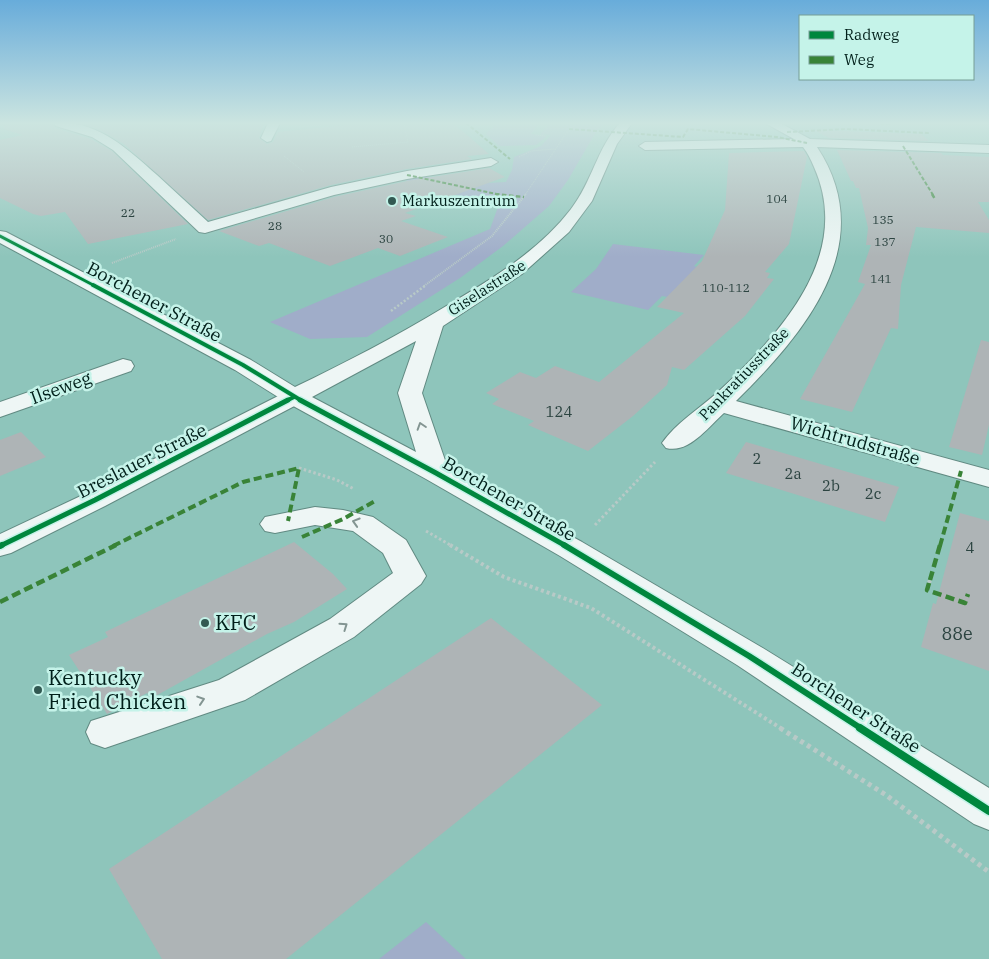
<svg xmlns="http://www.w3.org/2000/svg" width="989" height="959" font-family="'IBM Plex Serif',serif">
<rect width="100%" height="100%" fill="#8ec5bb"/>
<g fill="#a0adc9">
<polygon points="497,123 540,123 531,134 540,135 550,123 605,123 597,130 568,180 549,206 503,246 460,278 367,337 310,339 270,322 490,229 498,207 405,180 422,176 470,184 506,182 512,170 514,157 541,146 551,135 542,134 547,136 536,145 499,146 486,134"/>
<polygon points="613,244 704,255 694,266 700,268 673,298 662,296 648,310 571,292 596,269"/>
<polygon points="426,922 466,959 379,959"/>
</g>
<g fill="#aeb4b6">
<polygon points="5,123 52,123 55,128 91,139 112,151 188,224 88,244 65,212 41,216 33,214 0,198 0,140 23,135 4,129"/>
<polygon points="77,123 264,123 259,138 267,144 273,142 278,132 365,123 453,123 489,154 467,156 472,159 407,169 331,185 208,220 124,144 98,129"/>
<polygon points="814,130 921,134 929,141 829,138"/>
<polygon points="837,150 941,153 943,155 989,157 989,202 978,202 989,220 989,233 916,227 901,285 898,329 891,328 852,412 800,399 865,284 858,282 871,245 866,245 868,228 859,188 856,188 853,181 851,181"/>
<polygon points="804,151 807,157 789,244 765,272 770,273 767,278 774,279 745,316 684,370 672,367 667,385 633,416 588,451 528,425 534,421 492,404 499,399 486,393 520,372 536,378 555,366 599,382 684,313 657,307 702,261 725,210 729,153"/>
<polygon points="489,168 505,177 405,213 416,216 401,221 448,237 400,256 378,248 330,266 269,243 259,246 219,231 334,197 407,181"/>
<polygon points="981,340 989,342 989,425 982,455 949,447"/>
<polygon points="21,432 46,457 0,476 0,440"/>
<polygon points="746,442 899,487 885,522 726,473"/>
<polygon points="960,513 989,521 989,671 921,647 933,603 936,604"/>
<polygon points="294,542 333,574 347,589 294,622 267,634 152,698 147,693 107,714 69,655 108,637 105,632"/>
<polygon points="491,618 602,705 286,959 162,959 109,869"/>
</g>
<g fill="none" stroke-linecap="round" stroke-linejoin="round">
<defs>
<g id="minor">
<path d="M54 123C98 120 126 148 157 175 174 191 191 206 208 222L331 187 407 171 491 158 498 162 491 166 407 179 334 195 205 233 199 232 113 150 92 137 56 126Z"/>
<polygon points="268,123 280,123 271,141 267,142 261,138"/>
<path d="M765 123H780L810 139 989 145V153L817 147C881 244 804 334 736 401L989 470V487L724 413C708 427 689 454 666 448L662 443C676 423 700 408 718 392 779 335 854 256 814 167 811 160 808 153 803 147L645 150 639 146 645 142 794 139Z"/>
<polygon points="123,359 131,361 134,366 131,371 0,417 0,402"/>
<polygon points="294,390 302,392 306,397 302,402 105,506 11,553 0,556 0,534 85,494 286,392"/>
<polygon points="315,507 343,510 373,517 406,540 426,576 421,584 354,637 245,700 105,748 91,743 86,732 91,721 219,680 330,619 393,573 383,553 353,531 315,525 275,533 265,531 260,524 265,517"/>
</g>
<path id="major" d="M620 123H632L617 144 592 201 569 232 522 274 443 326 422 393 448 469 582 542 761 647 989 788V830L974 824 737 665 560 556 426 479 286 402 235 370 0 243V231L6 232 251 360 295 387C345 363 395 337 443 308 489 281 538 252 571 209 592 182 597 148 620 123ZM416 341 398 393 416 452 312 397Z"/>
</defs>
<use href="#minor" stroke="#618a82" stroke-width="2"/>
<use href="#major" stroke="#618a82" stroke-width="2"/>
<g stroke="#b8cac7" stroke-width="1" stroke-dasharray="1 1" stroke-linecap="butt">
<polyline points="300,127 343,123"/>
<polyline points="536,135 545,136"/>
<polyline points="352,147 408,142 404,123"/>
<polyline points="284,156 304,172"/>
<polyline points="519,157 531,151 555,149"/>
<polyline points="525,195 569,129 578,123"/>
</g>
<g stroke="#b8cac7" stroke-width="2" stroke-dasharray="1 1" stroke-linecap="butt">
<polyline points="112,263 176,239"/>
<polyline points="424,286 492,236 526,194"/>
</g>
<polyline stroke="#b8cac7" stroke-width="2.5" stroke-dasharray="2 2" stroke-linecap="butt" points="391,311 426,285"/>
<g stroke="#b8cac7" stroke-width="3" stroke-dasharray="2.5 2.5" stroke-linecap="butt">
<polyline points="299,468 337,480 354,489"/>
<polyline points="595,525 655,462"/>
<polyline points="426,531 452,546"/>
</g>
<g stroke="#b8cac7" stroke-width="4" stroke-dasharray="3 3" stroke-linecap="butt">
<polyline points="450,545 504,577 591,608 782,729"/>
<polyline points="929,583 930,580"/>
</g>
<polyline stroke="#b8cac7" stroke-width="5" stroke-dasharray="4 4" stroke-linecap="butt" points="780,728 886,795 989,872"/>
<use href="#minor" fill="#eef6f5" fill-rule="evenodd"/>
<use href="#major" fill="#eef6f5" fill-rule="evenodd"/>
<g stroke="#398337" stroke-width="2" stroke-dasharray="4 2" stroke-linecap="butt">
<polyline points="466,123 510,159"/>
<polyline points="868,123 891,124"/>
<polyline points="569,129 683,137 688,129 777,137 807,143"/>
<polyline points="787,132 846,129 929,133"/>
<polyline points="903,146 933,195"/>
<polyline points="407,175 501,195"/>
</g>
<g stroke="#398337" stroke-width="2.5" stroke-dasharray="4.5 2.5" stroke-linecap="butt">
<polyline points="495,194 524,197"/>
<polyline points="932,194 935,199"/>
</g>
<g stroke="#398337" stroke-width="4" stroke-dasharray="8 4" stroke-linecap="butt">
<polyline points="302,537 343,519 375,501"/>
<polyline points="113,546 243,482 299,468 288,521"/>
<polyline points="940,546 961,471"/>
</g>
<g stroke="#398337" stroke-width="4.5" stroke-dasharray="9 4.5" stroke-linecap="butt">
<polyline points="930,580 940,545"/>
<polyline points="929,583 927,590 965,603 968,594"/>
<polyline points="0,602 116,545"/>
</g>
<defs>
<polyline id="cycleway-far4" points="0,236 95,286"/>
<g id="cycleway-far3">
<polyline points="93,285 243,365 302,401"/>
<polyline points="286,401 294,397"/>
</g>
<g id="cycleway-far2">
<polyline points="300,400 436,473 566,546"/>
<polyline points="0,546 95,500 288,400"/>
</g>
<g id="cycleway-far1">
<polyline points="564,545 749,656 862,729"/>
<polyline points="0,546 2,545"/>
</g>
<polyline id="cycleway" points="860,728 989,811"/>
</defs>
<use href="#cycleway-far4" stroke="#c5f3e9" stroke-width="5"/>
<use href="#cycleway-far3" stroke="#c5f3e9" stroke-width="6"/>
<use href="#cycleway-far2" stroke="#c5f3e9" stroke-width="8"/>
<use href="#cycleway-far1" stroke="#c5f3e9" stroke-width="9"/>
<use href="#cycleway" stroke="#c5f3e9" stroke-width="11"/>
<use href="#cycleway-far4" stroke="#00873e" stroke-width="3"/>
<use href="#cycleway-far3" stroke="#00873e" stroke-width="4"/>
<use href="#cycleway-far2" stroke="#00873e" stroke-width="5"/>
<use href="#cycleway-far1" stroke="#00873e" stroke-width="6"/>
<use href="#cycleway" stroke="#00873e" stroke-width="8"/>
</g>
<defs><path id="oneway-chevron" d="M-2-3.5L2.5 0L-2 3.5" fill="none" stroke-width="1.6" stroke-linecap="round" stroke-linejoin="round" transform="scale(1.25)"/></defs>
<g stroke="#839592">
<use href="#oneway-chevron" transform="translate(421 426) rotate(-108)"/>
<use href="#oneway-chevron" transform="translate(356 522) rotate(-163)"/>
<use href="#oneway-chevron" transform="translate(344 626) rotate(-35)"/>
<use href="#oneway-chevron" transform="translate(201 700) rotate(-18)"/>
</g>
<linearGradient id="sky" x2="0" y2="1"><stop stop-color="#68acda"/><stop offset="0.48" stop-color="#cce5e0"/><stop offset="1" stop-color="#cce5e0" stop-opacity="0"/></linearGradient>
<rect width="989" height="257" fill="url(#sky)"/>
<g fill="#325952" stroke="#c5f3e9" stroke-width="2">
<circle cx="392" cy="201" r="5"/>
<circle cx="205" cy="623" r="5"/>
<circle cx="38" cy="690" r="5"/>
</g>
<g text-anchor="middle" stroke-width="5" stroke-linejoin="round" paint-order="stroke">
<g font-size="12" fill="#2c4441">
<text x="777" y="203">104</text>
<text x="128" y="217">22</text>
<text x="883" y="224">135</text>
<text x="275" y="230">28</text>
<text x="386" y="243">30</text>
<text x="885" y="246">137</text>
<text x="881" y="283">141</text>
<text x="726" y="292">110-112</text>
</g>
<g font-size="15" fill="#001f1a" stroke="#c5f3e9" text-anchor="start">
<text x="402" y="206">Markuszentrum</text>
</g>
<g font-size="15" fill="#001f1a" stroke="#c5f3e9">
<text transform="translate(487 288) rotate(-33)" y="5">Giselastraße</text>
<text transform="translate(744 374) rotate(-46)" y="5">Pankratiusstraße</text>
</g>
<g font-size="15" fill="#2c4441">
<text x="559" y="417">124</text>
<text x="757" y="464">2</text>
<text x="793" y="479">2a</text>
<text x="831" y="491">2b</text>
<text x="873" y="499">2c</text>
<text x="970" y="553">4</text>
</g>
<g font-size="18" fill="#001f1a" stroke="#c5f3e9">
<text transform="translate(154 302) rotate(28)" y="6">Borchener Straße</text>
<text transform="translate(61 388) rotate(-20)" y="6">Ilseweg</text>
<text transform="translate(855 441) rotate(16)" y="6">Wichtrudstraße</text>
<text transform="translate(142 461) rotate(-27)" y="6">Breslauer Straße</text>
<text transform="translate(509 499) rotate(30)" y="6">Borchener Straße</text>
<text transform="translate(856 708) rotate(33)" y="6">Borchener Straße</text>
</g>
<g font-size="18" fill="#2c4441">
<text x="957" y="640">88e</text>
</g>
<g font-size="21" fill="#001f1a" stroke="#c5f3e9" text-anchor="start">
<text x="215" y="630">KFC</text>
<text x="48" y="685">Kentucky<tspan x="48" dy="24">Fried Chicken</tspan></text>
</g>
</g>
<rect x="799" y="15" width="175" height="65" fill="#c5f3e9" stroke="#769e96"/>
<rect x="809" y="31" width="25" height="8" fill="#00873e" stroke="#769e96"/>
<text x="844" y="40" font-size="15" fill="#001f1a">Radweg</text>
<rect x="809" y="56" width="25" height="8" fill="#398337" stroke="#769e96"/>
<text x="844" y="65" font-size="15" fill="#001f1a">Weg</text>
</svg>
